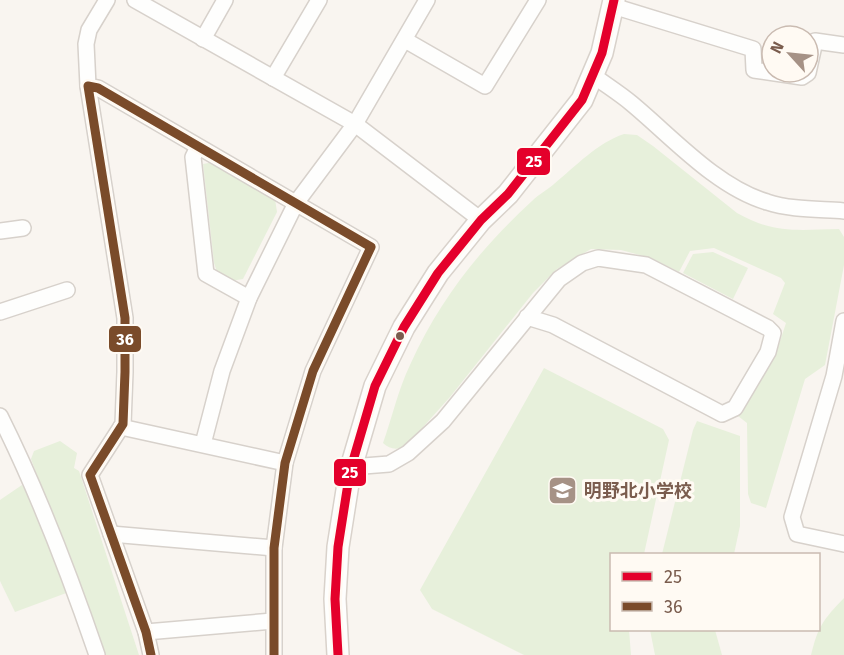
<svg xmlns="http://www.w3.org/2000/svg" width="844" height="655" font-family="'Fira Sans','Noto Sans JP',sans-serif">
<rect width="100%" height="100%" fill="#f9f5f0"/>
<g fill="#e7f0db">
<path d="M624 134 637 135 653 146 737 213C774 234 797 230 839 229L844 237V265L825 365 805 379 766 508 751 503 748 494 747 423 738 416 775 356 786 323 773 314 785 283 781 278 714 248 690 251 679 272 651 258 621 250 591 249 557 269 533 293 450 397 406 446C398 450 390 450 383 443 392 418 398 390 410 365 440 299 479 250 532 201 539 194 547 190 554 184 576 166 597 143 624 134Z"/>
<polygon points="214,162 275,199 277,212 243,279 231,281 217,272 214,263 203,164"/>
<polygon points="713,252 748,268 733,299 683,273 693,254"/>
<polygon points="544,368 663,429 669,440 644,554 612,554 612,630 629,630 631,655 524,655 432,609 420,590"/>
<polygon points="697,421 740,436 740,526 734,554 662,554 693,430"/>
<polygon points="60,441 77,453 74,468 79,471 139,655 104,655 31,459 34,451"/>
<polygon points="22,485 39,516 69,592 15,612 0,581 0,500"/>
<path d="M844 598V655H811C818 626 823 620 844 598Z"/>
<polygon points="650,630 715,630 722,655 655,655"/>
</g>
<g fill="none" stroke-linecap="round" stroke-linejoin="round">
<defs>
<g id="street">
<polyline points="135,0 355,124 481,220"/>
<polyline points="613,6 753,49 754,70 802,77 808,73 815,41 844,45"/>
<polyline points="203,39 225,0"/>
<polyline points="405,40 485,86 538,0"/>
<path d="M594 76C606 85 619 93 631 103 671 136 716 187 767 202 791 210 819 209 844 211"/>
<polyline points="273,78 319,0"/>
<polyline points="88,86 86,44 89,30 107,0"/>
<polyline points="198,147 193,157 206,274 249,298"/>
<polyline points="0,231 23,228"/>
<polyline points="0,312 67,290"/>
<polyline points="844,321 834,376 792,517 797,534 844,544"/>
<path d="M0 416C39 494 69 573 97 655"/>
<polyline points="121,427 285,463"/>
<polyline points="203,444 222,371 249,298 296,203 355,124 427,0"/>
<polyline points="351,467 389,464 408,453 443,421 559,279 582,263 598,258 646,265 768,328 773,333 768,352 735,408 722,414 553,325 527,317"/>
<polyline points="111,534 274,548"/>
<polyline points="146,632 273,621"/>
<polyline points="151,655 146,632 90,475 123,424 125,372 125,318 88,86 98,88 371,247 313,371 285,463 274,548 274,655"/>
</g>
<polyline id="secondary" points="338,655 335,599 338,547 350,471 375,386 404,327 438,273 481,220 508,194 582,100 602,53 614,0"/>
</defs>
<use href="#street" stroke="#d7d1cb" stroke-width="18"/>
<use href="#secondary" stroke="#d9d2cb" stroke-width="24"/>
<use href="#street" stroke="#fefefd" stroke-width="15"/>
<use href="#secondary" stroke="#fefefd" stroke-width="21"/>
<defs>
<polyline id="bus-1" points="338,655 335,599 338,547 350,471 375,386 404,327 438,273 481,220 508,194 582,100 602,53 614,0"/>
<polyline id="bus-2" points="151,655 146,632 90,475 123,424 125,372 125,318 88,86 98,88 371,247 313,371 285,463 274,548 274,655"/>
</defs>
<use href="#bus-1" stroke="#fffaf3" stroke-width="14"/>
<use href="#bus-2" stroke="#fffaf3" stroke-width="14"/>
<use href="#bus-1" stroke="#e4002b" stroke-width="9"/>
<use href="#bus-2" stroke="#7a4b2a" stroke-width="9"/>
</g>
<defs>
<symbol id="school-square" viewBox="-11 -11 22 22"><rect x="-9" y="-9" width="18" height="18" rx="4" fill="#a69286" stroke="#fffaf3"/><path d="M0-5L7-2L0 1L-7-2ZM-4 1L0 2.5L4 1V4Q0 6-4 4Z" fill="#fff"/></symbol>
</defs>
<g fill-rule="evenodd">
<use href="#school-square" x="546" y="474" width="33" height="33"/>
</g>
<circle fill="#7a5c4d" stroke="#fffaf3" stroke-width="2" cx="400" cy="336" r="5"/>
<g text-anchor="middle" stroke-width="6" stroke-linejoin="round" paint-order="stroke">
<g font-size="18" font-weight="bold" fill="#7a5c4d" stroke="#fffaf3" text-anchor="start">
<text x="584" y="497">明野北小学校</text>
</g>
</g>
<g stroke="#fffaf3" stroke-width="2">
<rect x="516" y="147" width="35" height="29" rx="6" fill="#e4002b"/>
<rect x="108" y="325" width="34" height="28" rx="6" fill="#7a4b2a"/>
<rect x="333" y="458" width="34" height="29" rx="6" fill="#e4002b"/>
</g>
<g font-size="16" text-anchor="middle" font-weight="bold" fill="#fff">
<text x="534" y="167">25</text>
<text x="125" y="345">36</text>
<text x="350" y="478">25</text>
</g>
<rect x="610" y="553" width="210" height="78" fill="#fffaf3" stroke="#cabbb1" stroke-width="1.5"/>
<rect x="622" y="572" width="30" height="9" fill="#e4002b" stroke="#cabbb1" stroke-width="1.5"/>
<text x="664" y="583" font-size="18" fill="#7a5c4d">25</text>
<rect x="622" y="602" width="30" height="9" fill="#7a4b2a" stroke="#cabbb1" stroke-width="1.5"/>
<text x="664" y="613" font-size="18" fill="#7a5c4d">36</text>
<g transform="translate(790 54) rotate(297)"><circle r="28" fill="#fffaf3" stroke="#cabbb1" stroke-width="1.5"/>
<path d="M0-4.5L10 22L0 15L-10 22Z" fill="#a69286"/>
<text y="-9" font-size="16" font-weight="bold" text-anchor="middle" fill="#7a5c4d">N</text>
</g>
</svg>
